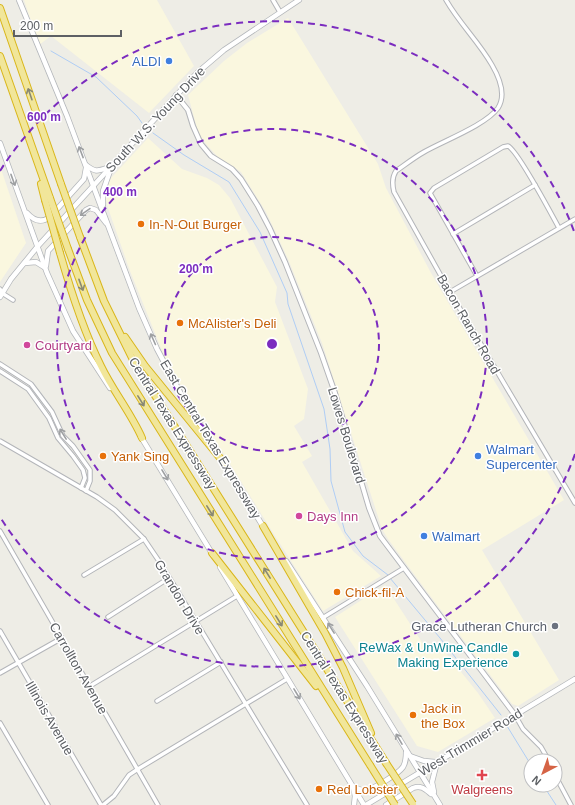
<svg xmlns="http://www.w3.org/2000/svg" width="575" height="805" font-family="Arial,sans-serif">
<rect width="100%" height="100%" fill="#eeede6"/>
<g fill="#faf7df">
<polygon points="24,0 157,0 194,66 149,113 51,36 39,45"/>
<polygon points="288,18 378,164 386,188 431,273 564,500 482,550 559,680 518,706 512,704 425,589 388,539 382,529 322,343 288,259 266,212 241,172 217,156 206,144 198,132 188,95 224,61 247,43"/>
<polygon points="148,138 182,169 207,178 219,185 230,198 277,287 275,302 308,389 304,419 294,426 312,456 302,462 353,551 381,576 323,611 275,536 167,363 130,271 108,208 105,195 108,184 111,178"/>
<polygon points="0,166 26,243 0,282"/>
<polygon points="385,585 429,653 441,647 478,693 495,718 438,752 417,746 335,617"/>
</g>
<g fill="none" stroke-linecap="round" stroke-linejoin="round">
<g stroke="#afcdf5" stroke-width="1">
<polyline points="51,51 96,77 137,116 142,123"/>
<polyline points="153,133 184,155 229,182 260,232 287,293 288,304 324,409 330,449 331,481 345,532 363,556 388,575"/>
<polyline points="390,578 440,638 501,715"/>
<polyline points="507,726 531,765"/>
<polyline points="543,785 556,805"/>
</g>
<defs>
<g id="minor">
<polyline points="273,0 280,12"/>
<path d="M446 0C459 23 479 42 492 65 499 77 507 94 498 108 486 125 443 141 424 152 415 157 406 164 396 171 392 177 392 184 394 192L450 292 575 503"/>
<polyline points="453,234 535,185"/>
<path d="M477 276 430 193 434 188 503 147 508 146C517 150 552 215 559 228"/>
<polyline points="0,289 2,293 13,300"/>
<polyline points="450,292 575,219"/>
<polyline points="0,364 31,384 52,412 63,436 73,446 90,470 90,481 86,491"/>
<polyline points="0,371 28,389 49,418 58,438 73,456 83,470 85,478 81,488"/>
<polyline points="0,441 97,497 115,510 144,539 161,564 307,805"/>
<polyline points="0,531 158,805"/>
<polyline points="84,575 144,539"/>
<polyline points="108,617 169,578"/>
<polyline points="324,617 404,568"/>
<polyline points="0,631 101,805"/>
<polyline points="0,673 62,638"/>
<polyline points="90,686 237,596"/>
<polyline points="157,701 221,662"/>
<polyline points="515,715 523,729 541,747 549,761"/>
<polyline points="0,723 48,805"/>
<polyline points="555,775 571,805"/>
<polyline points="103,805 114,796 129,775 138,769 287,679"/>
</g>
<polyline id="tertiary" points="176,95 188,110 193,126 201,144 211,156 232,169 241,179 258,206 270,229 285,262 321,353 335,393 369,508 380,536 515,715"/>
<g id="secondary">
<polyline points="19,0 67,116 139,308 157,349 181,394 215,448"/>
<polyline points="0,143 47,273 73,331 110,388"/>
<path d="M86 165C96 173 98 171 110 167"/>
<polyline points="103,205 103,191 111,168"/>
<path d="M27 213C34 221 42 223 50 217L84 179 86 168"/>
<polyline points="25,263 36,262 44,267"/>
<polyline points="46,266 48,251 86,210 90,208 96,210 106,223"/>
<polyline points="0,297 11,279 38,246 197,73 224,50 299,0"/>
<polyline points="141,437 213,555"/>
<polyline points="223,461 264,528"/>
<polyline points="286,561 367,686 440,805"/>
<polyline points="220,567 364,805"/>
<polyline points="410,756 424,761 435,762"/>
<polyline points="434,792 432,782 437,762"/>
<path d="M354 805 355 796 353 787C357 788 362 791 365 790 373 790 399 773 403 767 406 762 406 758 406 752"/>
<polyline points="366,805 575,679"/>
<path d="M386 805 413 788C421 785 425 789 431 794"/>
</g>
<g id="motorway">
<polyline points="0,8 61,184"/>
<polyline points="0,56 50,198"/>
<polyline points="41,184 45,200"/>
<polyline points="80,237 104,301 134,362 386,763"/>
<polyline points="68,249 87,300 112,353 370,765"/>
<path d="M60 253C71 292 83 330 101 366 113 391 131 413 142 438"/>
<polyline points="125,337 145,366 225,464"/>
<polyline points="263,526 325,633 343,668 371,733"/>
<polyline points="212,553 316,686"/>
</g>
</defs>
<use href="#minor" stroke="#b3b5b9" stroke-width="5.5"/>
<use href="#tertiary" stroke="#b3b5b9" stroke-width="6"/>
<use href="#secondary" stroke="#b4b7bb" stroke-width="6"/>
<use href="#motorway" stroke="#d9b61b" stroke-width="8"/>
<use href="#minor" stroke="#fff" stroke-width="3.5"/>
<use href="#tertiary" stroke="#fff" stroke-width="4"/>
<use href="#secondary" stroke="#fff" stroke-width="4.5"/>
<use href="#motorway" stroke="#f1e69a" stroke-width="6"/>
<defs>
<g id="motorway-bridge">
<polyline points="61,184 80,237"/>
<polyline points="50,198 68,249"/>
<polyline points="45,200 60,253"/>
<polyline points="386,763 413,804"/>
<polyline points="370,765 395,805"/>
</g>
</defs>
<use href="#motorway-bridge" stroke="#d9b61b" stroke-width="8" stroke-linecap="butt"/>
<use href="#motorway-bridge" stroke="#f1e69a" stroke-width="6"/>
</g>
<defs><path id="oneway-shaft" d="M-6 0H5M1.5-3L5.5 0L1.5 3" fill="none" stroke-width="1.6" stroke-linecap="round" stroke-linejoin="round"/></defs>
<g stroke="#898874">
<use href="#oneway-shaft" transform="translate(30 94) rotate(-109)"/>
<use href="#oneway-shaft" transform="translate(81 285) rotate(70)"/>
<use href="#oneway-shaft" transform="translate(141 401) rotate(58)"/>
<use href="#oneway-shaft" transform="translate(210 511) rotate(58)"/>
<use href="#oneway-shaft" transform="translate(267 573) rotate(-122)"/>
<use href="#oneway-shaft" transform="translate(279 621) rotate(58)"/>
</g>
<g stroke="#9ea0a2">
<use href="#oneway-shaft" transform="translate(81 152) rotate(-111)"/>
<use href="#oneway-shaft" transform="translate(13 180) rotate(70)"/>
<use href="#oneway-shaft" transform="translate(85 212) rotate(145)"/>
<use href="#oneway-shaft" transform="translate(153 339) rotate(-114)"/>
<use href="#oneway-shaft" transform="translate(63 434) rotate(-122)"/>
<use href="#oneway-shaft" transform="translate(165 475) rotate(59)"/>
<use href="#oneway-shaft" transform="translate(331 628) rotate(-122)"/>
<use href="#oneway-shaft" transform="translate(297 694) rotate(59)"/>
<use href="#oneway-shaft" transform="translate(399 739) rotate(-120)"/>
</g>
<g fill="none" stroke="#7b2cbf" stroke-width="2" stroke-dasharray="7 5">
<circle cx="272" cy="344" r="107"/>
<circle cx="272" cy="344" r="215"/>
<path d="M575 454A322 322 0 0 1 0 517M0 171A322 322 0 0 1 575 234"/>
</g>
<g fill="#3f7fe0" stroke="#fff" stroke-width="1.5">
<circle cx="169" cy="61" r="4"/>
<circle cx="478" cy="456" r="4"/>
<circle cx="424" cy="536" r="4"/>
</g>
<g fill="#e8710a" stroke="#fff" stroke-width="1.5">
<circle cx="141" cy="224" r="4"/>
<circle cx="180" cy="323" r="4"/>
<circle cx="103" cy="456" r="4"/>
<circle cx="337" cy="592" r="4"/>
<circle cx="413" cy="715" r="4"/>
<circle cx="319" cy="789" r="4"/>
</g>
<g fill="#d1479c" stroke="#fff" stroke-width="1.5">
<circle cx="27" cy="345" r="4"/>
<circle cx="299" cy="516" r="4"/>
</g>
<circle fill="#6b7280" stroke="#fff" stroke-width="1.5" cx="555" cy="626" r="4"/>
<circle fill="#0f9aa8" stroke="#fff" stroke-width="1.5" cx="516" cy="654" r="4"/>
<path fill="#e0444e" stroke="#fff" stroke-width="1.5" d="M480 769h4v4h4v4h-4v4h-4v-4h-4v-4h4z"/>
<g text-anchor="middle" stroke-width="3" stroke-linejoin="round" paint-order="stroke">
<g font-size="13" fill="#366cbe" stroke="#fff" text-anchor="start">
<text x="161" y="66" text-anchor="end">ALDI</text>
<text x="486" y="454">Walmart<tspan x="486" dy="15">Supercenter</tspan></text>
<text x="432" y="541">Walmart</text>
</g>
<g font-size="13" fill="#5d6064" stroke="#fff">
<text transform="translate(155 119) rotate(-47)" y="5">South W.S. Young Drive</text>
<text transform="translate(469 324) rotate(60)" y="5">Bacon Ranch Road</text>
<text transform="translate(173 423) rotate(58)" y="5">Central Texas Expressway</text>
<text transform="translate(347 435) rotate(73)" y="5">Lowes Boulevard</text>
<text transform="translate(211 439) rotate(59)" y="5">East Central Texas Expressway</text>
<text transform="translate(180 597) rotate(59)" y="5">Grandon Drive</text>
<text transform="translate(79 668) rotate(60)" y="5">Carrollton Avenue</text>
<text transform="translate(345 697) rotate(58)" y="5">Central Texas Expressway</text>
<text transform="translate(50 718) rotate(60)" y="5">Illinois Avenue</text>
<text transform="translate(470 742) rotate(-31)" y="5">West Trimmier Road</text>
</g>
<g font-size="13" fill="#c56008" stroke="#fff" text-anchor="start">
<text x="149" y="229">In-N-Out Burger</text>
<text x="188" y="328">McAlister's Deli</text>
<text x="111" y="461">Yank Sing</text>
<text x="345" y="597">Chick-fil-A</text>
<text x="421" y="713">Jack in<tspan x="421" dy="15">the Box</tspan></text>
<text x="327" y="794">Red Lobster</text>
</g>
<g font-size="13" fill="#b23c85" stroke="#fff" text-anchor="start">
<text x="35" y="350">Courtyard</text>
<text x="307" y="521">Days Inn</text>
</g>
<g font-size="13" fill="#5b616d" stroke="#fff" text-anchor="end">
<text x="547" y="631">Grace Lutheran Church</text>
</g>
<g font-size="13" fill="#0d838f" stroke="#fff" text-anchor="end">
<text x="508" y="652">ReWax &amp; UnWine Candle<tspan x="508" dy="15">Making Experience</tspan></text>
</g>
<g font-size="13" fill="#be3a42" stroke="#fff">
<text x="482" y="794">Walgreens</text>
</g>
</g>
<circle cx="272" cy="344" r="6" fill="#7b2cbf" stroke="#fff" stroke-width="2"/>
<g font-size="12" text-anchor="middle" font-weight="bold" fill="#7b2cbf" stroke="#fff" stroke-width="3" stroke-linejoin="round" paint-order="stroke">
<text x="44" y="121">600 m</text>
<text x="120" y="196">400 m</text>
<text x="196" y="273">200 m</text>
</g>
<g transform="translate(543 773) rotate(221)"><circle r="19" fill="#ffffff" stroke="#bebfc1"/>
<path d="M0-3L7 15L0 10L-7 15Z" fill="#d56345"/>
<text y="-6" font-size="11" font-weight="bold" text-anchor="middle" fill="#5d6064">N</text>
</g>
<path d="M14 30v6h107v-6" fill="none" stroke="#5d6064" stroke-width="2"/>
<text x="20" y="30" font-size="12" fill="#5d6064" stroke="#ffffff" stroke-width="3" paint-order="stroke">200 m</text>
</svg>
